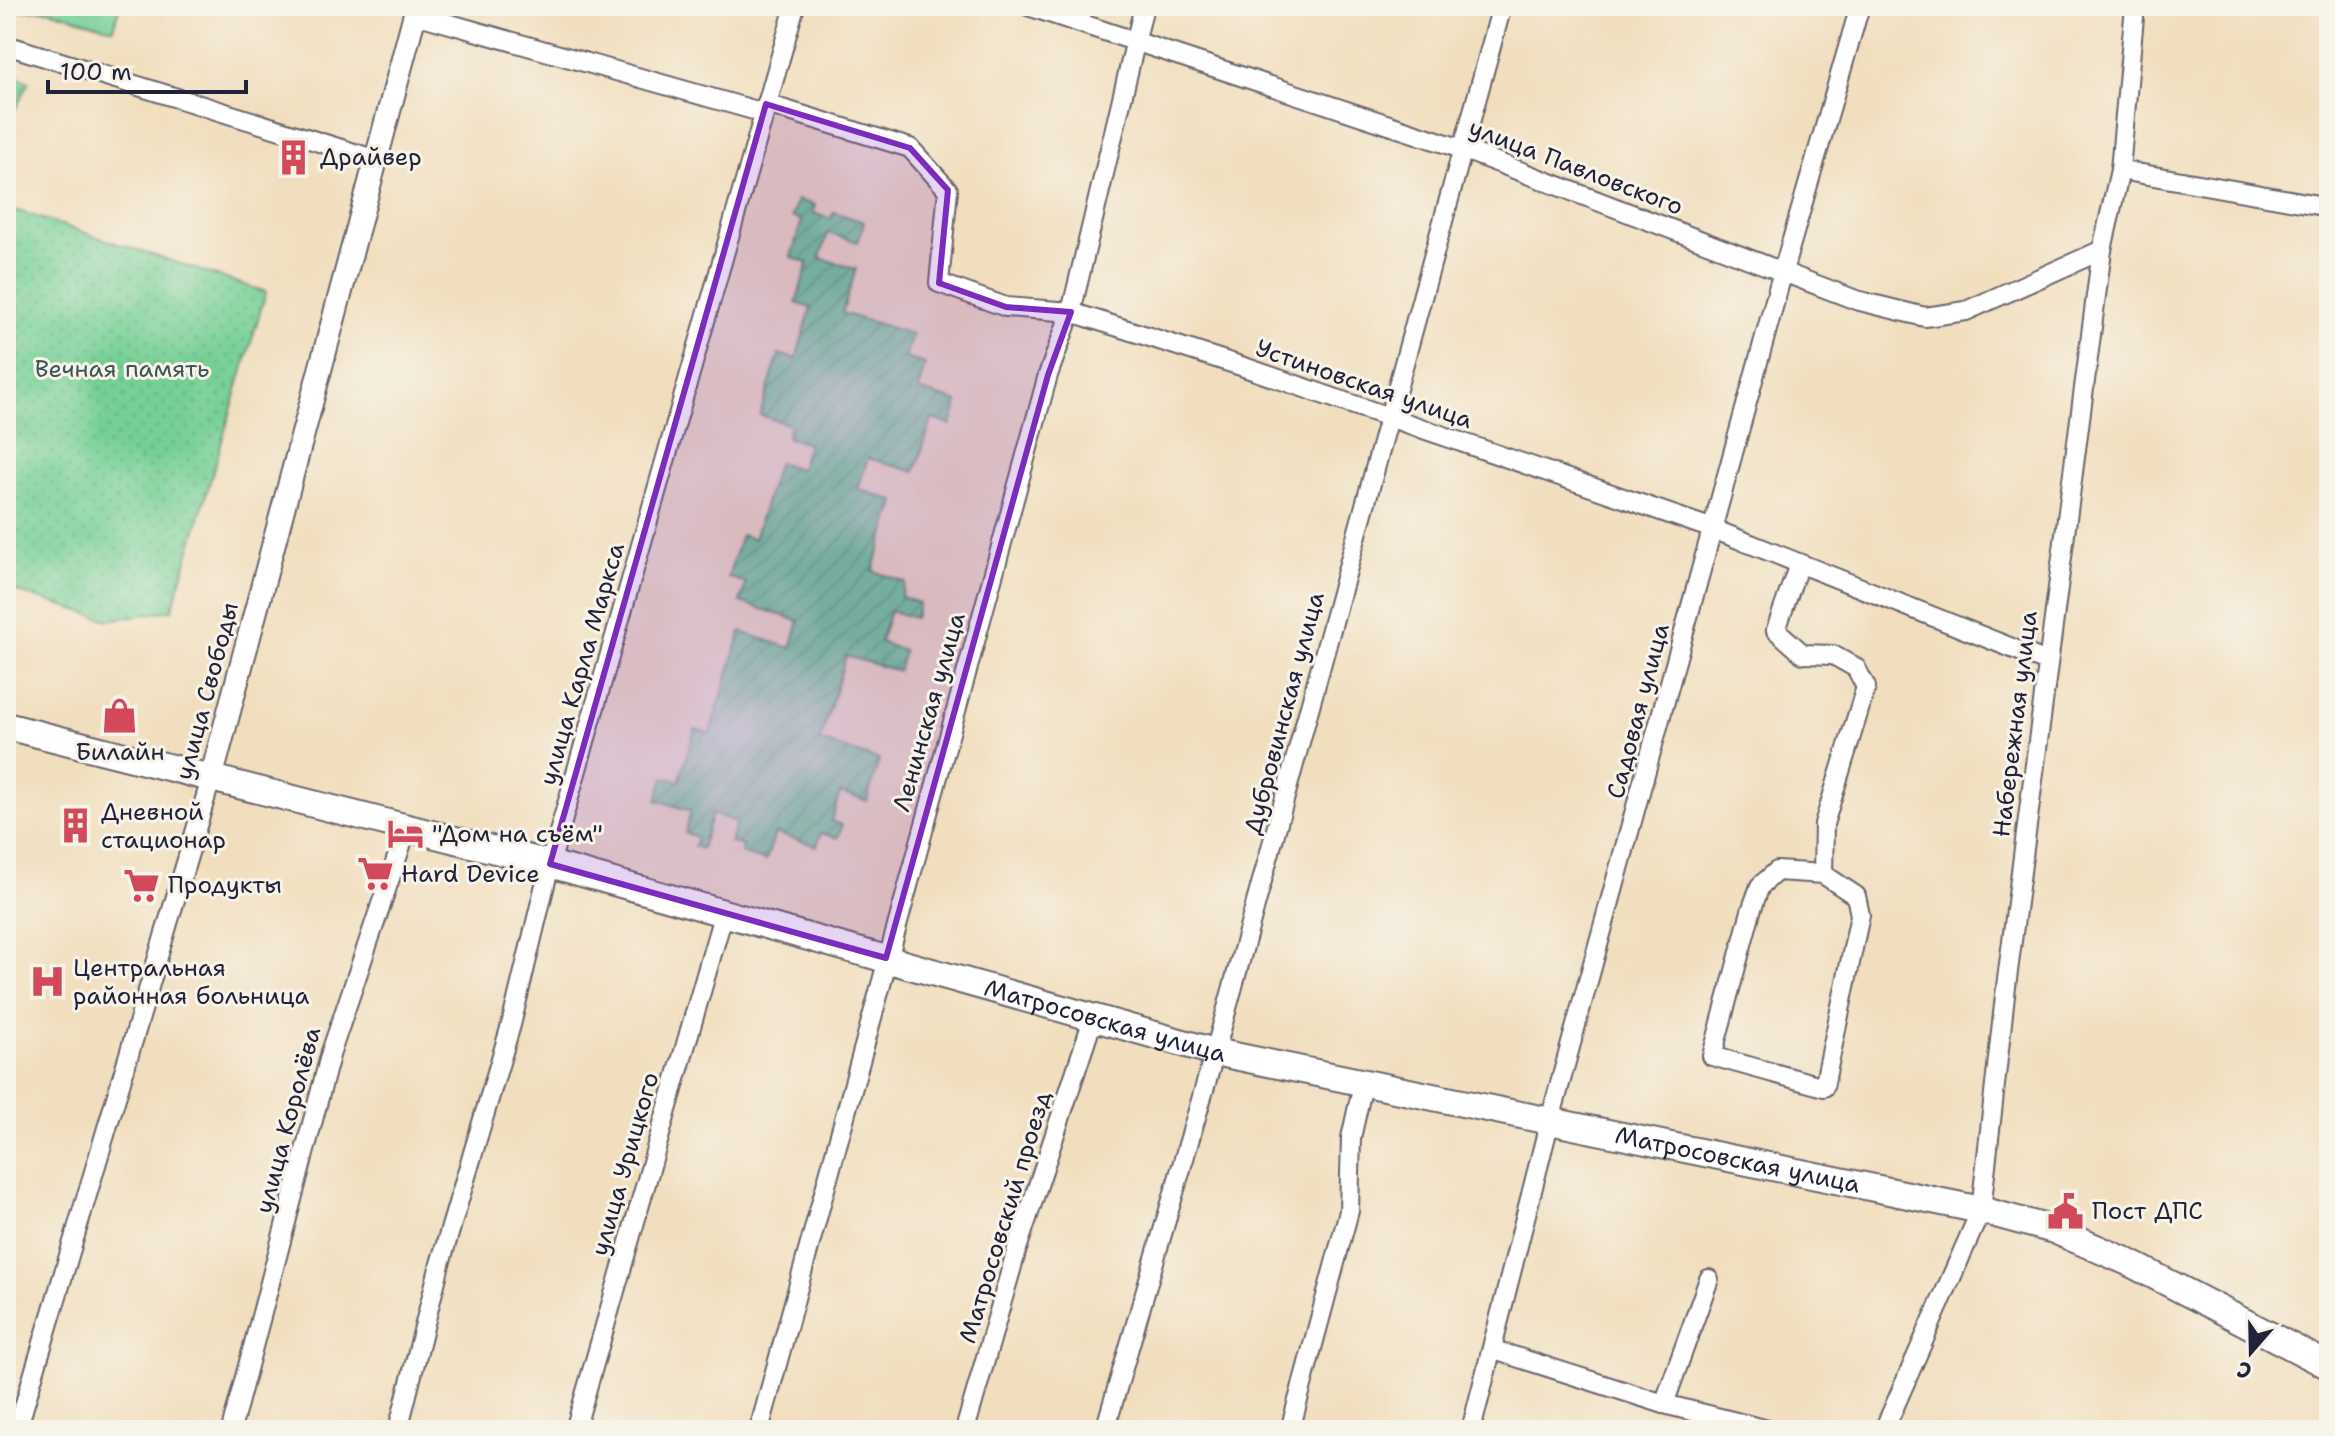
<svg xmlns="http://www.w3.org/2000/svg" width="2335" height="1436" font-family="'Shantell Sans',sans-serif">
<defs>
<pattern id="cemetery-stones" width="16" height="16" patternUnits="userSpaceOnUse" patternTransform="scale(2)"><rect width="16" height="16" fill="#75cf96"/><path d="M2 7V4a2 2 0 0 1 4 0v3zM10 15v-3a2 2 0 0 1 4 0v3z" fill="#65b182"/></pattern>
<pattern id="park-dots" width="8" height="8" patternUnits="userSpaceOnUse" patternTransform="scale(2)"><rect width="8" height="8" fill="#75cf96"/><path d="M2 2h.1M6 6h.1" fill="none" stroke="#65b182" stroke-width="1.8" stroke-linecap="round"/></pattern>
<pattern id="garden-furrows" width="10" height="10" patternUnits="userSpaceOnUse" patternTransform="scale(2)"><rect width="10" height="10" fill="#75cf96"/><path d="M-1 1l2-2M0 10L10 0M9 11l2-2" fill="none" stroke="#65b182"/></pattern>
</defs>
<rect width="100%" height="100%" fill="#f7f3e8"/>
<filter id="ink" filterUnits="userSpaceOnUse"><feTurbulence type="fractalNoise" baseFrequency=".0125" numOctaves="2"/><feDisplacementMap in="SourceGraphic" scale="16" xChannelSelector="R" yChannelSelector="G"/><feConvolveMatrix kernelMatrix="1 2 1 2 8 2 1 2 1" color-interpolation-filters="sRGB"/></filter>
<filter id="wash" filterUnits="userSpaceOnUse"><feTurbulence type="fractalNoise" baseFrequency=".006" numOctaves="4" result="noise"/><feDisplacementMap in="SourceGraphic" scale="32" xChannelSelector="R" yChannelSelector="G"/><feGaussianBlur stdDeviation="1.8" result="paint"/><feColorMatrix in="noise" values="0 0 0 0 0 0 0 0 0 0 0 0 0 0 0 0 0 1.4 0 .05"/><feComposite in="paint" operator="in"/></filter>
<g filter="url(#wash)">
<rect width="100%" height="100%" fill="#f1debe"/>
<polygon fill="#75cf96" stroke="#4c7868" stroke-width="2" points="6,6 120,6 113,29 48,10 6,11"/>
<polygon fill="url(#cemetery-stones)" stroke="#4c7868" stroke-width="2" points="6,72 29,82 6,128"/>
<polygon fill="url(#park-dots)" stroke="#4c7868" stroke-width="2" points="6,207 266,292 172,610 108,620 6,588"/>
<polygon fill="url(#garden-furrows)" stroke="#4c7868" stroke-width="2" points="797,200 815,205 813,213 831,219 834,212 864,222 858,242 828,233 820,258 856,269 842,313 912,334 905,358 925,364 918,390 958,402 951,425 932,419 915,472 868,458 858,489 895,501 873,571 905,582 901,597 919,603 915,618 890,611 880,642 904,651 898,671 846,656 820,741 879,760 867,801 840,793 831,821 842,825 838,838 821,833 817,846 775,833 766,861 741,853 743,846 730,842 736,822 712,814 701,849 694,846 697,837 685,833 691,811 657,800 664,777 679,781 695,729 710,733 741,632 791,648 799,621 740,602 746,583 728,577 741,535 754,539 778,462 800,469 808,444 787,437 790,425 760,415 779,354 796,359 811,308 796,303 808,263 791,257 802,220 792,217"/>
</g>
<g filter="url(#ink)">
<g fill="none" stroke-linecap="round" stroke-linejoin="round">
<defs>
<g id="minor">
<polyline points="1028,6 1462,149 1856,300 1925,317 1966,311 2102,250"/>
<polyline points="415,14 764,113"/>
<polyline points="6,45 377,160"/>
<polyline points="766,104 910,148 948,190 939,283 1006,307 1071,312 1244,367 1713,529 2047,662"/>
<polyline points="2120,170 2329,207"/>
<polyline points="1799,564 1776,630 1803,654 1833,655 1856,668 1866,687 1824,824 1823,874"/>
<polygon points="1777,871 1823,874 1856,896 1860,915 1824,1087 1712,1056 1751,911 1760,886"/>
<polyline points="1494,1350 1664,1404 1768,1430"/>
<polyline points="1664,1404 1709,1279"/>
<polyline points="17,1430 211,779"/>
<polyline points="231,1430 331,1052 407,828"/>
<polyline points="398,1430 440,1264 511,1025 550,864 795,6"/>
<polyline points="575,1430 724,912"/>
<polyline points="759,1430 1048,375 1071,312 1144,6"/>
<polyline points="965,1430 1017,1249 1093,1019"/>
<polyline points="1105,1430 1215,1052 1502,6"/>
<polyline points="1290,1430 1349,1211 1351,1138 1363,1084"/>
<polyline points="1471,1430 1550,1120 1783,271 1860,6"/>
<polyline points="1884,1430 1981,1210 2006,987 2102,250 2120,170 2135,6"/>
</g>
<polyline id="major" points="211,779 417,6"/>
<g id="highway">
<path id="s1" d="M6 726 550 864 1215 1052 1981 1210 2054 1230 2126 1261 2329 1366"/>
</g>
</defs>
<use href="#minor" stroke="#6a6469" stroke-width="22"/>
<use href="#major" stroke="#6a6469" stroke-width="26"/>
<use href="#highway" stroke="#6a6469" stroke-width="30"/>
<use href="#minor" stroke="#fff" stroke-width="18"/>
<use href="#major" stroke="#fff" stroke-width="22"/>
<use href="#highway" stroke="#fff" stroke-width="26"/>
</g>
</g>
<path fill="#7b2cbf" fill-opacity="0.2" stroke="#7b2cbf" stroke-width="6" stroke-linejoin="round" d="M766 104 910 148 948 190 939 283 1006 307 1071 312 1048 375 886 958 550 864Z"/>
<defs>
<symbol id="building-bare" viewBox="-9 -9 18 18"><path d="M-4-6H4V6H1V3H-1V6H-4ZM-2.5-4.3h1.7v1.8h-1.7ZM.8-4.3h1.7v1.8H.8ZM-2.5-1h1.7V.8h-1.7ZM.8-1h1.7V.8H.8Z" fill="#d1495b" stroke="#f7f3e8" stroke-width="2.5" paint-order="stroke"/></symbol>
<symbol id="shop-bare" viewBox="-9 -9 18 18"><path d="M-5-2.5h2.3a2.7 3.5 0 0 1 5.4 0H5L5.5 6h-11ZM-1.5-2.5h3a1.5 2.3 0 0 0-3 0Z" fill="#d1495b" stroke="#f7f3e8" stroke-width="2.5" paint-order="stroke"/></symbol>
<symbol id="hotel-bare" viewBox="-9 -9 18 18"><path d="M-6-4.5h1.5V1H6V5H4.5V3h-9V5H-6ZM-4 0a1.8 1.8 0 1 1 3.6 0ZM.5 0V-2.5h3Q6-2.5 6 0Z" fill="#d1495b" stroke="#f7f3e8" stroke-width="2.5" paint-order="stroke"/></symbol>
<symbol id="supermarket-bare" viewBox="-9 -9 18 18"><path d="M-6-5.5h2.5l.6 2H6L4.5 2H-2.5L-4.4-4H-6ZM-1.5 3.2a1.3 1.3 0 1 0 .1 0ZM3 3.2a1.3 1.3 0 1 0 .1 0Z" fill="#d1495b" stroke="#f7f3e8" stroke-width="2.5" paint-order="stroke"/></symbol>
<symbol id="hospital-bare" viewBox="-9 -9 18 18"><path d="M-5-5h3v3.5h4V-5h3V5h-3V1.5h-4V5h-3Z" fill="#d1495b" stroke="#f7f3e8" stroke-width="2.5" paint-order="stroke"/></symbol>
<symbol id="civic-bare" viewBox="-9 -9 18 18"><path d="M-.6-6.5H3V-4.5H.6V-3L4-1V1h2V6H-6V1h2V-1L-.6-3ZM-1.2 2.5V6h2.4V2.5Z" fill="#d1495b" stroke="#f7f3e8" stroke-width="2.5" paint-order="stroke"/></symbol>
</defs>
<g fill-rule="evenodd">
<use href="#building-bare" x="268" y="132" width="51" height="51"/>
<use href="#shop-bare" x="94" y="690" width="51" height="51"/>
<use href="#building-bare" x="50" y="800" width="51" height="51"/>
<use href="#hotel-bare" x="380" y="808" width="51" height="51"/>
<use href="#supermarket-bare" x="350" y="848" width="51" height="51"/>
<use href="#supermarket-bare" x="116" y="860" width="51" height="51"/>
<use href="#hospital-bare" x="22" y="956" width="51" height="51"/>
<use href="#civic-bare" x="2040" y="1186" width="51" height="51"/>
</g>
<g text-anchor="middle" stroke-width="6" stroke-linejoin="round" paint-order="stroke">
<g font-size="24" fill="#22223b" stroke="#f7f3e8" text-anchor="start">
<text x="320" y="165">Драйвер</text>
<text x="120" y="760" text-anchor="middle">Билайн</text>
<text x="101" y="820">Дневной<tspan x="101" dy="28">стационар</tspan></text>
<text x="432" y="842">"Дом на съём"</text>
<text x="401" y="882">Hard Device</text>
<text x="168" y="893">Продукты</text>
<text x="73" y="976">Центральная<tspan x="73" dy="28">районная больница</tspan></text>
<text x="2092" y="1219">Пост ДПС</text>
</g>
<g font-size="24" fill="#22223b" stroke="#f7f3e8">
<text transform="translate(1576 167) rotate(21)" y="8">улица Павловского</text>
<text transform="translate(1364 384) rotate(19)" y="8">Устиновская улица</text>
<text transform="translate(582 664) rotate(-74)" y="8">улица Карла Маркса</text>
<text transform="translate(207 691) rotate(-75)" y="8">улица Свободы</text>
<text transform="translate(1638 711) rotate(-75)" y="8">Садовая улица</text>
<text transform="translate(929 712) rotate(-74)" y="8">Ленинская улица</text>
<text transform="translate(1284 713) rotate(-75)" y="8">Дубровинская улица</text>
<text transform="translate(2015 724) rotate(-83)" y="8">Набережная улица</text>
<text dy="8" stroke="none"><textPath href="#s1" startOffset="1138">Матросовская улица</textPath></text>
<text transform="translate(288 1120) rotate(-75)" y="8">улица Королёва</text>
<text dy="8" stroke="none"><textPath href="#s1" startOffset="1786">Матросовская улица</textPath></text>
<text transform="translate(625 1164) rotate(-74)" y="8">улица Урицкого</text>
<text transform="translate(1005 1217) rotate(-73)" y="8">Матросовский проезд</text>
</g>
<g font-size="24" fill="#3b5656" stroke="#f7f3e8">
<text x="122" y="377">Вечная память</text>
</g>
</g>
<rect width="2335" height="1436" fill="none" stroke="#f7f3e8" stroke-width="32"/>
<g transform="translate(2251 1352) rotate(200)" stroke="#f7f3e8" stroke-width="6" paint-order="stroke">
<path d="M0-6L14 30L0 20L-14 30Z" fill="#22223b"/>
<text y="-12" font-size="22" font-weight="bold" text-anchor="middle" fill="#22223b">С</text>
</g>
<path d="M48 80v12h198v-12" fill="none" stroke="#22223b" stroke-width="4"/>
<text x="60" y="80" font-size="24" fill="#22223b" stroke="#f7f3e8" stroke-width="6" paint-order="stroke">100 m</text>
</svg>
